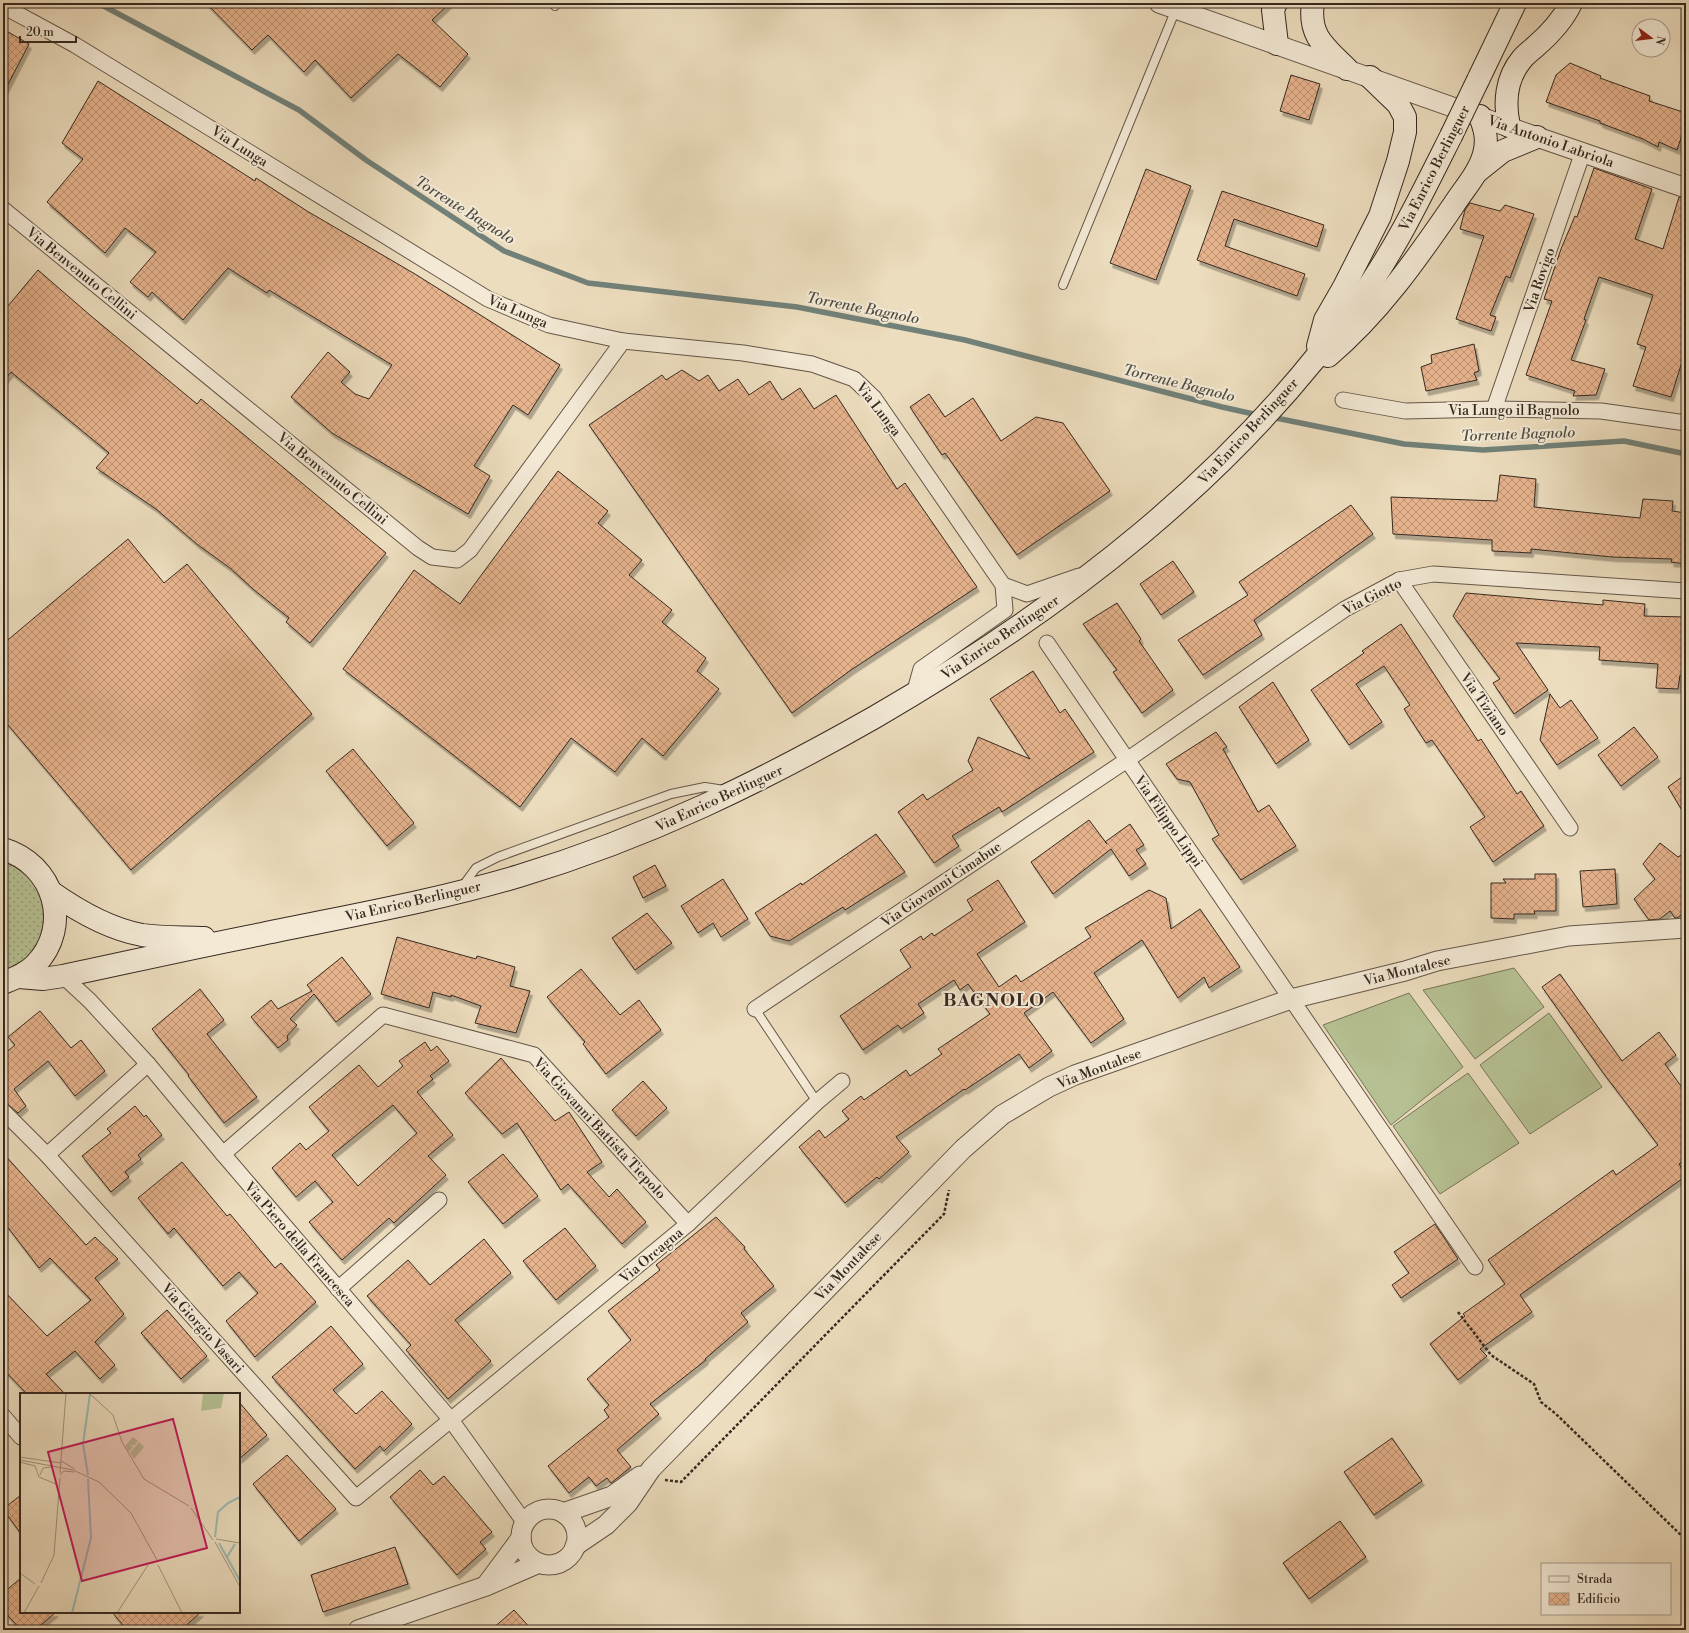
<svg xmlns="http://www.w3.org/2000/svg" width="1689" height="1633" font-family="'Libre Bodoni',serif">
<defs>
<pattern id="grass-dots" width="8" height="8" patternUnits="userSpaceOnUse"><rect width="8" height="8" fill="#b6c193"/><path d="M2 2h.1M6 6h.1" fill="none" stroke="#959d78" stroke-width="1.8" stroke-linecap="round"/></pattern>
<pattern id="building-cross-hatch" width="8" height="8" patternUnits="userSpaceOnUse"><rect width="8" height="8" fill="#e6b38d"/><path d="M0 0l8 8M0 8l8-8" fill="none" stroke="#bb9273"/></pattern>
<filter id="shadow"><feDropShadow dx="2.5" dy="4.5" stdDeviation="0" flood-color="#0004"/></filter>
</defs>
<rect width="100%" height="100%" fill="#ecddbe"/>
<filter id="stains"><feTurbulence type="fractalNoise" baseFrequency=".005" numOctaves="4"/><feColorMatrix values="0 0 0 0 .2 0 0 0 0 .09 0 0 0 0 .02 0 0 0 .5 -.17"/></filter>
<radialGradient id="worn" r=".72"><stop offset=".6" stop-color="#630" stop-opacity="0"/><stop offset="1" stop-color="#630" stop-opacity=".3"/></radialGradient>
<polygon fill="url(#grass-dots)" stroke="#76755a" points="3,857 13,860 44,894 47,929 30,960 3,975"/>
<g fill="#b6c193" stroke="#76755a">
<polygon points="1514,968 1544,1007 1475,1059 1423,990"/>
<polygon points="1409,993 1463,1067 1391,1125 1323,1025"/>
<polygon points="1549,1013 1602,1087 1530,1134 1480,1065"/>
<polygon points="1468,1073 1519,1143 1440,1194 1393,1126"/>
</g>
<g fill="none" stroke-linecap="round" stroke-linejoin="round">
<g stroke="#718179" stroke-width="5.5">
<polyline points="98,3 299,110 366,160 504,251 588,283 797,307 965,340 1222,407 1258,415"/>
<polyline points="1271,417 1404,444 1483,450 1624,441 1686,454"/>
</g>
</g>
<g fill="url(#building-cross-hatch)" stroke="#362920" fill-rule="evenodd" filter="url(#shadow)">
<polygon points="206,3 450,3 432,20 468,54 440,87 398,54 351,98 315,60 304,72 268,35 252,50"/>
<polygon points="3,29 29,44 3,94"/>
<polygon points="1570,63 1601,76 1600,78 1650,96 1649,101 1686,113 1686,123 1677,150 1659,142 1658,147 1643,139 1600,123 1600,121 1546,102 1556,75"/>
<polygon points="1291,75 1320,84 1309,120 1280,111"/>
<polygon points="98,81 255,181 256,178 307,211 415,274 560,365 528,415 513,405 474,466 490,476 468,514 332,433 291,397 328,352 350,372 341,382 355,394 369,399 392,365 269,290 267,293 228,268 183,320 152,292 148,297 130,282 156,252 125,228 105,253 47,202 83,159 62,143"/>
<polygon points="1594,168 1652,189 1635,239 1663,249 1679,197 1686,199 1686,349 1671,397 1633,386 1646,347 1637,344 1653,295 1599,277 1584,319 1586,320 1571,360 1605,369 1596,395 1573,396 1575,391 1526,375 1552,301 1544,299 1561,249 1575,216 1577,217"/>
<polygon points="1146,169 1191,186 1156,280 1110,263"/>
<polygon points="1222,191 1324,225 1317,247 1234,219 1225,246 1305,274 1297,296 1197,260"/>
<polygon points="1470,203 1500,211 1505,205 1534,214 1510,278 1506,276 1490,315 1496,317 1491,331 1456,319 1484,236 1460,229 1465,210"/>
<polygon points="38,270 91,316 197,404 201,399 386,553 310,643 286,622 289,618 253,589 230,568 198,545 156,509 96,468 109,453 11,372 3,382 3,312"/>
<polygon points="1474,344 1479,371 1474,373 1477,380 1426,391 1421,367 1432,363 1431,355"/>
<polygon points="682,370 699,381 708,375 719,391 738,379 749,395 770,381 782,400 800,388 814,409 836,395 897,489 905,483 977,587 851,670 792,713 589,425 662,375 666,380"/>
<polygon points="929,394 945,417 973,398 1001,441 1036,417 1063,423 1110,491 1017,555 945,453 942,455 910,407"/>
<polygon points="558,471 608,511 598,523 642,560 629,575 672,610 662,622 706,658 697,671 719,689 663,756 642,738 615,772 571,738 520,807 343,669 414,570 460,604"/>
<polygon points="1500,475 1536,479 1534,507 1640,518 1643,499 1673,501 1672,511 1686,513 1686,564 1671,562 1672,559 1612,557 1531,549 1531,553 1492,551 1492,540 1393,534 1391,497 1497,501"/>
<polygon points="1351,505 1373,534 1254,620 1262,635 1203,675 1178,640 1248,595 1239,582"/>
<polygon points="128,539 164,583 187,564 312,714 131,870 3,719 3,644"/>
<polygon points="1173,561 1194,592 1161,615 1140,584"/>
<polygon points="1466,593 1603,605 1603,600 1645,604 1644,616 1686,617 1686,676 1680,675 1678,689 1656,688 1658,664 1599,660 1600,647 1516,643 1548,690 1514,714 1493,683 1500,679 1453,616"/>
<polygon points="1117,603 1141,639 1139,641 1173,690 1142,713 1113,672 1117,670 1083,624"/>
<polygon points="1401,624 1478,741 1481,739 1517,794 1521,791 1544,826 1493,862 1470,827 1485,817 1432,740 1426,743 1404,709 1410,705 1384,666 1356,684 1382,722 1349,745 1311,690 1364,653 1362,651"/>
<polygon points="1033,671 1060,713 1065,709 1094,752 1002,812 999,807 952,836 959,846 934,863 898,812 923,794 927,800 973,770 968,761 978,737 1030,759 990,699"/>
<polygon points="1273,682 1309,740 1276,764 1239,707"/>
<polygon points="1550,694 1560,708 1571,700 1598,738 1557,765 1540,740"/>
<polygon points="1634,727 1658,757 1621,786 1598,755"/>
<polygon points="1216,732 1227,747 1223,749 1258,812 1269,805 1296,846 1241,880 1212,839 1219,835 1190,782 1177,779 1166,764"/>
<polygon points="353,749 414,823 387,846 326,771"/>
<polygon points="1686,774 1686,817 1668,787"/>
<polygon points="1089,820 1107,844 1105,842 1130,824 1144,845 1136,850 1146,864 1129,876 1111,849 1053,894 1031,862"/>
<polygon points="876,834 905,872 845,910 843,907 789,941 770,936 755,913 801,883 802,885"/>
<polygon points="1660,843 1678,857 1686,852 1686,911 1677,918 1675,918 1670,911 1660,919 1649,920 1634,899 1655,879 1643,864"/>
<polygon points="655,865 666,886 643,898 633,877"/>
<polygon points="1615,869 1617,904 1583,907 1580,871"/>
<polygon points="1535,874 1556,874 1556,911 1534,911 1535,914 1514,914 1514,919 1491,918 1491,883 1506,883 1503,879 1535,879"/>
<polygon points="723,879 748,919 721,937 713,923 698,933 681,906"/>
<polygon points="998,880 1025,922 977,954 999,987 1016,975 1021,982 1091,937 1085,928 1149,890 1166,898 1171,929 1200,909 1240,967 1209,988 1204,977 1178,998 1142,940 1094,973 1124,1019 1091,1043 1053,992 1024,1013 1052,1051 1029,1068 1019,1054 965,1090 964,1089 896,1137 909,1152 879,1179 877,1177 845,1203 799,1147 819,1130 825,1138 849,1119 842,1111 861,1096 864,1100 906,1070 910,1076 942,1054 938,1049 990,1014 968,984 960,990 954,980 918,1004 924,1013 901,1029 898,1025 863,1050 840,1016 911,967 900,950 921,936 923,940 932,933 934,936 973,910 967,900"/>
<polygon points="647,913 672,943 635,970 612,938"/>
<polygon points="397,937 476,959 477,956 515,967 510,986 530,991 516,1033 475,1023 481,1006 451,995 451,997 433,992 429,1008 381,994"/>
<polygon points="342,957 371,994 336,1022 314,994 290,1019 297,1025 287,1036 288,1040 278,1048 251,1017 271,1000 278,1009 312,991 307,985"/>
<polygon points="581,969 620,1015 639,1000 661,1030 606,1074 583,1044 585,1042 547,997"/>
<polygon points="1560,974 1622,1061 1659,1032 1676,1055 1665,1064 1686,1093 1686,1158 1679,1164 1686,1176 1520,1295 1532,1312 1480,1349 1487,1356 1458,1380 1430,1344 1465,1316 1463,1314 1505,1284 1488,1260 1613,1170 1616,1175 1658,1145 1604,1074 1542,987"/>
<polygon points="200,989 224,1020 207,1034 257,1097 224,1123 188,1076 189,1075 152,1029"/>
<polygon points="40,1011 71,1048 81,1040 105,1071 75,1096 48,1061 14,1089 26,1106 18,1113 3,1100 3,1055 15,1045 8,1037"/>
<path d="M425 1042 431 1051 437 1046 449 1061 430 1076 433 1079 417 1092 453 1135 428 1156 446 1175 394 1223 389 1218 342 1260 309 1222 333 1202 315 1181 296 1197 272 1168 300 1143 306 1150 329 1131 309 1107 359 1065 378 1087 403 1066 399 1061ZM393 1105 417 1133 358 1186 332 1155Z"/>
<polygon points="501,1058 555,1121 569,1112 602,1162 587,1172 609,1197 617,1189 646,1222 622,1244 568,1184 561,1190 517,1123 502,1134 465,1093"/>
<polygon points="643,1081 667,1108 636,1136 612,1110"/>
<polygon points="135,1106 144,1117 146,1115 162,1135 138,1155 141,1159 125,1172 129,1177 111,1192 82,1156 111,1133 107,1129"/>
<polygon points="3,1153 86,1245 95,1237 118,1259 95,1278 124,1314 95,1342 115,1365 100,1379 75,1351 46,1374 65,1394 27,1394 3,1369 3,1290 47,1336 91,1300 50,1258 39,1268 3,1221"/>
<polygon points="503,1154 538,1196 503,1224 468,1182"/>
<polygon points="182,1162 227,1216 230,1214 275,1268 281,1263 316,1302 255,1357 226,1321 258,1293 239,1272 223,1286 174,1228 168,1234 138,1198"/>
<polygon points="716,1217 745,1247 744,1249 774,1286 741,1313 748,1322 705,1359 706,1360 650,1404 659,1414 617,1450 631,1467 611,1483 607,1478 596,1486 589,1477 569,1493 548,1466 609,1417 604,1410 609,1405 587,1379 631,1340 608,1311 660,1270 656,1265"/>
<polygon points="1435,1224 1458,1259 1401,1298 1392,1285 1409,1273 1394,1252"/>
<polygon points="565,1228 596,1266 556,1300 523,1261"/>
<polygon points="484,1239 511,1273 455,1320 491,1361 448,1399 406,1350 411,1345 367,1296 408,1260 430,1285"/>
<polygon points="167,1310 207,1356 181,1379 141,1333"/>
<polygon points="331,1326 363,1364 333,1390 356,1414 382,1391 412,1424 384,1451 380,1446 355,1469 272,1377"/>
<polygon points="239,1402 267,1435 239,1459"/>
<polygon points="1392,1438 1422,1481 1374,1515 1344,1472"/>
<polygon points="287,1455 336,1509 299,1541 253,1484"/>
<polygon points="420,1470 433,1485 444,1476 492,1532 480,1542 486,1549 457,1575 390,1497"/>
<polygon points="21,1495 21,1534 3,1509"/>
<polygon points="1340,1521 1366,1557 1309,1599 1283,1563"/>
<polygon points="395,1547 408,1584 323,1612 311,1575"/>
<polygon points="21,1578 21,1612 56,1612 35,1630 21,1630 3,1610 3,1593"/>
<polygon points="514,1610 532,1630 491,1630"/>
<polygon points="112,1612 201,1612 181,1630 127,1630"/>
</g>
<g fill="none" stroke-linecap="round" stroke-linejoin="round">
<defs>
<g id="service">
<polyline points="553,3 555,6"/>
<polyline points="1063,285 1176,9"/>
<polyline points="462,887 476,868 498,857 671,794 705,787 724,790"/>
<polyline points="755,1009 817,1102"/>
</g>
<g id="minor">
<polyline points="3,6 75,45 439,269 488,299 549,325 623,341 743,353 812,364 854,379 874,398 1003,585 1005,610 921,669 914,694"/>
<polyline points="3,209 418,548 432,557 457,560 470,550 623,341"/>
<polyline points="1343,400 1405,411 1494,409 1601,411 1686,423"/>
<polyline points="1494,409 1583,152"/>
<polyline points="1399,580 1570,828"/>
<polyline points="1003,585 1027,594 1079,576"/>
<polyline points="1047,643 1475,1267"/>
<polyline points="63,976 90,1001 148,1064 223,1154 451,1420 525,1523"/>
<polyline points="755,1009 1127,760 1345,609 1399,580 1433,574 1686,591"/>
<polyline points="148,1064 47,1155 356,1498 688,1224 817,1102 842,1081"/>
<polyline points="3,1111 47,1155"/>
<polyline points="223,1154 383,1015 534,1055 688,1224"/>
<polyline points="338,1289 439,1200"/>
<polyline points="3,1416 21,1437"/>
</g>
<g id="tertiary">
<polyline points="1159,3 1537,137 1686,188"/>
<circle cx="549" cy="1537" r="28"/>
<polyline points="563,1513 612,1496 640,1476"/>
<polyline points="575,1546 606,1525 628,1503 651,1469 963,1149 1002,1115 1049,1087 1075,1075 1291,999 1405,971 1437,961 1569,936 1686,928"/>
<polyline points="487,1584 521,1538"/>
<polyline points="358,1630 486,1586 539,1563"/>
</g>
<g id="secondary">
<polyline points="1276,3 1273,10 1277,44"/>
<path d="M1313 3C1308 36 1325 47 1347 69"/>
<polyline points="1478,80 1515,3"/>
<path d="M1509 126C1504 103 1506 78 1522 59 1526 54 1532 50 1536 46 1551 33 1563 20 1571 3"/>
<polyline points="1478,171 1503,151 1537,137"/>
<polyline points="1318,346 1325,320 1344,287 1380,216 1398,161 1405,132 1405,117 1398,104 1370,77"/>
<path d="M1328 356C1378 314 1416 260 1453 206 1463 190 1479 173 1484 154 1488 140 1485 129 1480 116"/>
<path d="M3 849C54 864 73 926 35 965 26 974 15 978 3 983"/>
<path d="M51 892C78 911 109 929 142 935 162 938 184 937 204 938"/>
<path d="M19 977 43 979 63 976C129 962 195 947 262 934 348 916 435 901 519 876 648 837 759 783 875 717 1061 609 1235 477 1360 299 1396 248 1423 192 1451 136"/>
</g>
</defs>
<use href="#service" stroke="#645648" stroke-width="10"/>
<use href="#minor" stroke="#645648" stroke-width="17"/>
<use href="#tertiary" stroke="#645648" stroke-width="21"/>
<use href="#secondary" stroke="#362920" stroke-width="24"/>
<g stroke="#362920" stroke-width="2.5" stroke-dasharray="3 2" stroke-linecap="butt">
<polyline points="1458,1312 1491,1355 1534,1384 1541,1402 1556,1414 1686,1540"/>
<polyline points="665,1480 681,1482 944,1214 949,1190"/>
<polyline points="557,1570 568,1563"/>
</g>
<use href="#service" stroke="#f3e9d5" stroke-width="8"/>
<use href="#minor" stroke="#f3e9d5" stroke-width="15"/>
<use href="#tertiary" stroke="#f3e9d5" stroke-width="19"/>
<use href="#secondary" stroke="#f3e9d5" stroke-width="22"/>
<defs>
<polyline id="secondary-bridge" points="1451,136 1478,80"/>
</defs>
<use href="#secondary-bridge" stroke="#362920" stroke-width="24" stroke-linecap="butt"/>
<use href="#secondary-bridge" stroke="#f3e9d5" stroke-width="22"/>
</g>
<g text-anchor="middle" stroke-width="4" stroke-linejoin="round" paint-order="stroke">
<g font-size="14" fill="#362920" stroke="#f3e9d5">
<text transform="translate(1551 141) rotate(19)" y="5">Via Antonio Labriola</text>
<text transform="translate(240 146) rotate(32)" y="5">Via Lunga</text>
<text transform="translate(1434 168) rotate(-63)" y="5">Via Enrico Berlinguer</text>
<text transform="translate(82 273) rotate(39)" y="5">Via Benvenuto Cellini</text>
<text transform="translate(1539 280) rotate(-71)" y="5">Via Rovigo</text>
<text transform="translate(518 311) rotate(23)" y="5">Via Lunga</text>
<text transform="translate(879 409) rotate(52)" y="5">Via Lunga</text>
<text x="1514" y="415">Via Lungo il Bagnolo</text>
<text transform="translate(1248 431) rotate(-47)" y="5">Via Enrico Berlinguer</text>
<text transform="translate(333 478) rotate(39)" y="5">Via Benvenuto Cellini</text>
<text transform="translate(1372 596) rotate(-27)" y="5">Via Giotto</text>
<text transform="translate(1000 637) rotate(-34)" y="5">Via Enrico Berlinguer</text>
<text transform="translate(1485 704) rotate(55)" y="5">Via Tiziano</text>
<text transform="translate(719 798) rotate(-25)" y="5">Via Enrico Berlinguer</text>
<text transform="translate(1169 821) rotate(55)" y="5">Via Filippo Lippi</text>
<text transform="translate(941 884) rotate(-34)" y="5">Via Giovanni Cimabue</text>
<text transform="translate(413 901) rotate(-13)" y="5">Via Enrico Berlinguer</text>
<text transform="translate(1407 970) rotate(-14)" y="5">Via Montalese</text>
<text transform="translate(1099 1068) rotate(-21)" y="5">Via Montalese</text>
<text transform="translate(600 1128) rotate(47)" y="5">Via Giovanni Battista Tiepolo</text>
<text transform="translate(300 1244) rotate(49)" y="5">Via Piero della Francesca</text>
<text transform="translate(651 1255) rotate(-40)" y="5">Via Orcagna</text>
<text transform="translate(848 1266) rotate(-46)" y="5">Via Montalese</text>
<text transform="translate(203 1328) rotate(48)" y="5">Via Giorgio Vasari</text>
</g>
<g font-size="15" font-style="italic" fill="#4f4e45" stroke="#f3e9d5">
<text transform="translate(465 210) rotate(32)" y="5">Torrente Bagnolo</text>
<text transform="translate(863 308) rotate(11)" y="5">Torrente Bagnolo</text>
<text transform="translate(1179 383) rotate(14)" y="5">Torrente Bagnolo</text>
<text transform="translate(1518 434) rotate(-2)" y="5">Torrente Bagnolo</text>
</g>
<g font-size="18" font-weight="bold" letter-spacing="1" fill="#362920" stroke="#f3e9d5">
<text x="994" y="1006">BAGNOLO</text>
</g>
</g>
<g transform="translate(20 1393)">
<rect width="220" height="220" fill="#ecddbe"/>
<path d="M183 0H204L201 15 181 18Z" fill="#b6c193"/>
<path d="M113 44 118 48 114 53 110 51 113 54 109 59 105 53ZM119 49 124 54 114 66 110 60Z" fill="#b6c193"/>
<path fill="none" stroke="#99bbb4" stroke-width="2" d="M68 82 63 51 70 1M195 144 198 119 208 110 220 104M199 150 220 188M207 164 215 151M52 220 71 145 68 86"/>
<path fill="none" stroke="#a3957f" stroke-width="1" d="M69 0 93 22 102 49 124 86 169 113M0 64 41 70M0 67 53 77 79 89 111 120 137 167M41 68 55 76M0 69 15 73 19 84 36 91 39 100M40 80 46 0M20 82 23 75 32 74M40 82 44 78 54 79M171 115 193 147M196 146 220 150M195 149 220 194M138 172 162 220M0 180 15 191M21 190 34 162 40 85M4 220 19 193M97 220 128 172"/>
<path fill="#c2185b" fill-opacity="0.15" stroke="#c2185b" stroke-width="2" d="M153 26 187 155 62 188 28 59Z"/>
<rect width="220" height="220" fill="none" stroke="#362920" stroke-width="2"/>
</g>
<rect width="1689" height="1633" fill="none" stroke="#ecddbe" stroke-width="16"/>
<rect x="4" y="4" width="1681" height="1625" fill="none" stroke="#362920" stroke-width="2"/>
<rect x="8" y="8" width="1673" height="1617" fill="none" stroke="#362920"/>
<rect x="1541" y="1563" width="130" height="52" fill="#f3e9d5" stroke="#a79c8d"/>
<rect x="1549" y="1576" width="20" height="6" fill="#f3e9d5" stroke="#a79c8d"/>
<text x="1577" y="1583" font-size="12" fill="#362920">Strada</text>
<rect x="1549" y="1593" width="20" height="12" fill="url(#building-cross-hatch)" stroke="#a79c8d"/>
<text x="1577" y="1603" font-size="12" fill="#362920">Edificio</text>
<g transform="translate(1651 38) rotate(105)"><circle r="19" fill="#f3e9d5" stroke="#a79c8d"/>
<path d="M0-3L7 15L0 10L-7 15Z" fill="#8f2418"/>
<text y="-6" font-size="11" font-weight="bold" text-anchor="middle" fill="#362920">N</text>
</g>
<path d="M20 36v6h56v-6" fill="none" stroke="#362920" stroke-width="2"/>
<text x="26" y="36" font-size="12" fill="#362920" stroke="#f3e9d5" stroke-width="3" paint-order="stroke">20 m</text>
<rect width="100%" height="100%" filter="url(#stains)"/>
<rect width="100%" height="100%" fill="url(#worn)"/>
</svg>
